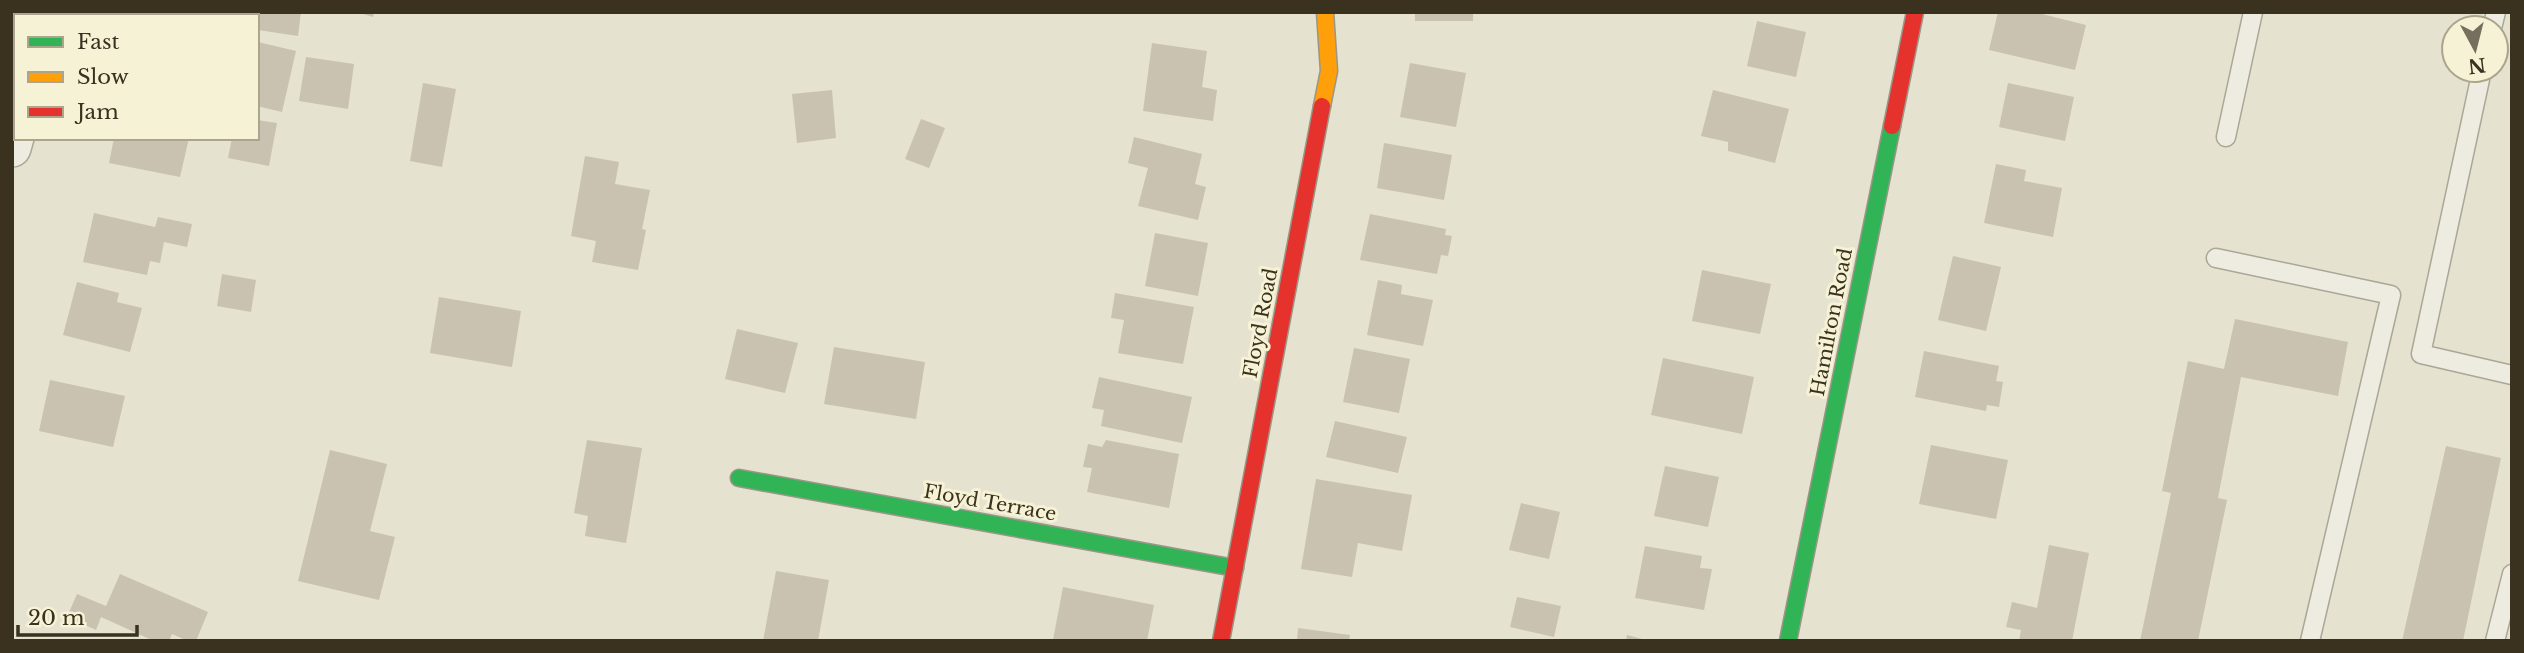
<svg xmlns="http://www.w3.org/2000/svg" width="2524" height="653" font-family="'Libre Baskerville',serif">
<rect width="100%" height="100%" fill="#e5e2cf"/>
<g fill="#c9c2b0">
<polygon points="260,12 301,12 298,36 258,30"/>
<polygon points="357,12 374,12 373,17"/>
<rect x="1415" y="12" width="58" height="9"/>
<polygon points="1998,12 2034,12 2086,25 2075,70 1989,50"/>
<polygon points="1757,21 1806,32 1796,77 1747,66"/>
<polygon points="258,42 296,51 282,112 257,106"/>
<polygon points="1152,43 1207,51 1202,87 1217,90 1213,121 1143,111"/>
<polygon points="306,57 354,64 348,109 299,101"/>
<polygon points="1410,63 1466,73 1456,127 1400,117"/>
<polygon points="423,83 456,89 442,167 410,161"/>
<polygon points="2008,83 2074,97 2065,141 1999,127"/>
<polygon points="832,90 836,138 797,143 792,94"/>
<polygon points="1713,90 1789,109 1775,163 1728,151 1728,142 1701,136"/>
<polygon points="921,119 945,128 929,168 905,159"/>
<polygon points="257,120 277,123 269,166 228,158 232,138 257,138"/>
<polygon points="1134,137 1202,154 1195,184 1206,187 1198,220 1138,206 1148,168 1128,163"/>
<polygon points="114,138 189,138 180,177 109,163"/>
<polygon points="1384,143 1452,155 1444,200 1377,188"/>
<polygon points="585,156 619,162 615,184 650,190 642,229 646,230 638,270 592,262 596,241 571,236"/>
<polygon points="1996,164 2026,170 2024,181 2062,188 2053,237 1984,223"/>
<polygon points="94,213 155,227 158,217 192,224 187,247 164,242 160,263 150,261 147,275 83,262"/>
<polygon points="1370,214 1446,229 1445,235 1452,236 1448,256 1441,255 1437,274 1360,260"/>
<polygon points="1155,233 1208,243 1198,296 1145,286"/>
<polygon points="1953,256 2001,267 1986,331 1938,320"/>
<polygon points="1702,270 1771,284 1760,334 1692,321"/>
<polygon points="222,274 256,280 251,312 217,306"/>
<polygon points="1378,280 1402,285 1401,294 1433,300 1423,346 1367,335"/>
<polygon points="77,282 119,293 117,302 142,308 130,352 63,335"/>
<polygon points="1115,293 1194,307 1183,364 1118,353 1124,320 1111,318"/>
<polygon points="439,297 521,311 512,367 430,353"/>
<polygon points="2235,319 2348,342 2338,396 2241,377 2218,498 2227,500 2198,641 2140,641 2171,493 2162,491 2188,361 2224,369"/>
<polygon points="737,329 798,343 785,393 725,379"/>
<polygon points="834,347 925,362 916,419 824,404"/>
<polygon points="1354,348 1410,359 1399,413 1343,402"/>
<polygon points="1924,351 1999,366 1996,381 2003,382 1999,407 1987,405 1986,411 1915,397"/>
<polygon points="1663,358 1754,377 1742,434 1651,415"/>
<polygon points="1099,377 1192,397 1182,443 1101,426 1104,410 1092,408"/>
<polygon points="50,380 125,396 113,447 39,431"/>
<polygon points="1335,421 1407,437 1398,473 1326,457"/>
<polygon points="587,440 642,448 626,543 585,536 588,516 574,513"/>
<polygon points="1106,440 1179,454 1169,508 1087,492 1092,468 1083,467 1088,444 1102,447"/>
<polygon points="1931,445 2008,460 1996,519 1919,504"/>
<polygon points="2446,446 2501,458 2463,641 2402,641"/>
<polygon points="330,450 387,464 370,531 395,537 379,600 298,581"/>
<polygon points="1665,466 1719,477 1708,527 1654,516"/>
<polygon points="1316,479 1412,495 1402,551 1358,543 1352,577 1301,569"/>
<polygon points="1521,503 1560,512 1549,559 1509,550"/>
<polygon points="2049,545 2089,553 2072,641 2019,641 2021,630 2006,627 2012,602 2037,608"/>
<polygon points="1645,546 1702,556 1700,568 1712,569 1704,610 1635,598"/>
<polygon points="776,571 829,580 818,641 763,641"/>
<polygon points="120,574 208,612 196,641 188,641 172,634 169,641 154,641 101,617 96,630 67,617 77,594 106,606"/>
<polygon points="1063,587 1154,605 1147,641 1053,640"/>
<polygon points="1517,597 1561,606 1554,637 1510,627"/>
<polygon points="1298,628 1350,635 1349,641 1297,641"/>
<polygon points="1627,635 1646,640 1646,641 1626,641"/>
</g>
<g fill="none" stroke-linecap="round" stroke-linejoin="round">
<defs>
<g id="lane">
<polyline points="2492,28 2496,12"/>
<polyline points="2482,70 2421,354 2512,375"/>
<polyline points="2226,137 2253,12"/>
<polyline points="2216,258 2391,295 2310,641"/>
<polyline points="2495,641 2512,574"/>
</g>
<g id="street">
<polyline points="46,16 46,12"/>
<polyline points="12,148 16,134"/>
</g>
<g id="fast">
<polyline points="739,478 1235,568"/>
<polyline points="1788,641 1892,126"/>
</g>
<polyline id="slow" points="1322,106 1329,71 1325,12"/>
<g id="jam">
<polyline points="1892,126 1915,12"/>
<polyline points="1221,641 1322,106"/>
</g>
</defs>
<use href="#lane" stroke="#aaa797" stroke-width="21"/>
<use href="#street" stroke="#aaa797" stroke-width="40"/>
<use href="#fast" stroke="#9a9688" stroke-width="19"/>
<use href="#slow" stroke="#9a9688" stroke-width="19"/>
<use href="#jam" stroke="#9a9688" stroke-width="19"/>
<use href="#lane" stroke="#eeebe0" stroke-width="18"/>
<use href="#street" stroke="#eeebe0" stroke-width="37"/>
<use href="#fast" stroke="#30b455" stroke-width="16"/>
<use href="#slow" stroke="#ff9f0a" stroke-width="16"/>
<use href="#jam" stroke="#e5322d" stroke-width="16"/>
</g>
<g text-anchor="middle" stroke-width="6" stroke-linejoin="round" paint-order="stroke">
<g font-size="19" fill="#3a311f" stroke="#f5f2d5">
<text transform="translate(1831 322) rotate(-79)" y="7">Hamilton Road</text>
<text transform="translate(1260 323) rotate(-79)" y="7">Floyd Road</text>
<text transform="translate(990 502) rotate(10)" y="7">Floyd Terrace</text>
</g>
</g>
<rect width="2524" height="653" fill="none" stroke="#3a311f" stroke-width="28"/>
<rect x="14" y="14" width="245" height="126" fill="#f5f2d5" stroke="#aaa58c" stroke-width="2"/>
<rect x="28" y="37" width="35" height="10" fill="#30b455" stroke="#aaa58c" stroke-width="2"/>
<text x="77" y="49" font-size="21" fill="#3a311f">Fast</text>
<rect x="28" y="72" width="35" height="10" fill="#ff9f0a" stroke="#aaa58c" stroke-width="2"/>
<text x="77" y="84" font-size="21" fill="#3a311f">Slow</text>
<rect x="28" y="107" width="35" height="10" fill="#e5322d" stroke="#aaa58c" stroke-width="2"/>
<text x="77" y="119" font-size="21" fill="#3a311f">Jam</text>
<g transform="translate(2475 49) rotate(173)"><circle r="33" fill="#f5f2d5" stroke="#aaa58c" stroke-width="2"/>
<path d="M0-5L12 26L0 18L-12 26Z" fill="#766f5d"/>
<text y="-10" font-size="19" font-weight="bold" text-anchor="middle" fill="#3a311f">N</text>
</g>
<path d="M18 625v10h119v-10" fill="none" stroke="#3a311f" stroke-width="3.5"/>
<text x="28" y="625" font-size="21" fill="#3a311f" stroke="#f5f2d5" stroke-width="5" paint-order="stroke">20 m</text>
</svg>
